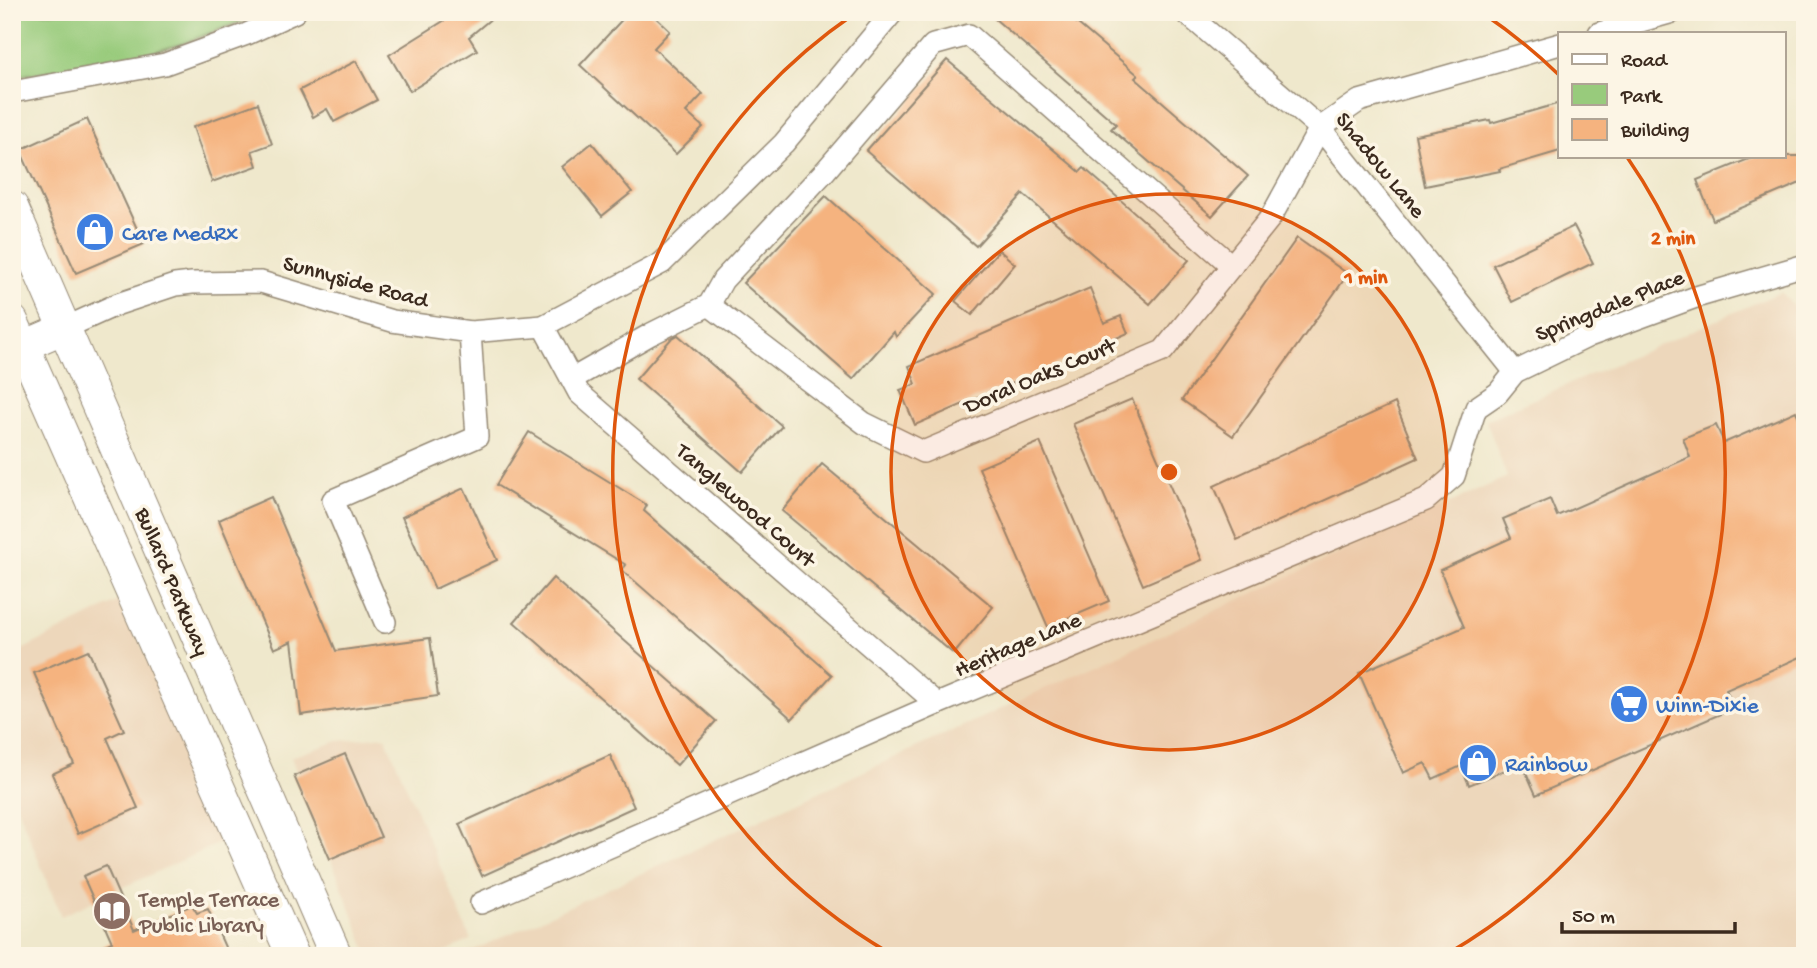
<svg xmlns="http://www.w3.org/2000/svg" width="1817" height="968" font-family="'Gochi Hand',sans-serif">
<rect width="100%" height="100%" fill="#fcf5e5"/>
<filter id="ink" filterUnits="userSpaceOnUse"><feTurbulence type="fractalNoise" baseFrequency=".0143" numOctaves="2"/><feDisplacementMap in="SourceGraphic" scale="14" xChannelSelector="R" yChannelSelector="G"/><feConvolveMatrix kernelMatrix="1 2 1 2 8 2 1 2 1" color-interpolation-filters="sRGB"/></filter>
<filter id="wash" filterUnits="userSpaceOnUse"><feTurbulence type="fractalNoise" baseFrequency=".00686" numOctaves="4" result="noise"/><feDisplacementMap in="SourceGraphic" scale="28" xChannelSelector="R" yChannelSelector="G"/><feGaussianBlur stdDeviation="1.57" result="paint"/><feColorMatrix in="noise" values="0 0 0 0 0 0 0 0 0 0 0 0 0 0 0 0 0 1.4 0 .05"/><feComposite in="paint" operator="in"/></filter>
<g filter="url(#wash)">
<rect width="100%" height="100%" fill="#efe8cc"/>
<g fill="#edd7bb">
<polygon points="1781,292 1805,320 1805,956 461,956 1507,477 1486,420"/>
<polygon points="121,600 228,839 61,916 12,794 12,655"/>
<polygon points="385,736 471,940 436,956 369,956 291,757 339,741"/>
</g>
<polygon fill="#98cb7c" stroke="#6a7a4d" stroke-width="2" points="12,12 267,12 182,44 129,59 12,77"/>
<g id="blocks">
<g fill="#f5b37f">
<polygon points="458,12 499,12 469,37 477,50 410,91 389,55"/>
<polygon points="629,12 650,12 670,31 654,48 703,94 686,112 703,127 676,154 580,65"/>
<polygon points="987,12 1064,12 1138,75 1135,78 1248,176 1212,216 1111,129 1116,124"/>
<polygon points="947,60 1080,172 1084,168 1189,260 1150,304 1023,194 976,246 866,151"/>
<polygon points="356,61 377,100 334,122 327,109 313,117 300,90"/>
<polygon points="258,103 272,144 252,151 257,166 212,182 193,127"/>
<polygon points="1560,103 1560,151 1499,169 1500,171 1425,186 1415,135 1490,120 1491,123"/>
<polygon points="87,119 144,244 76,273 20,150"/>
<polygon points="592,143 632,192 602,216 562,167"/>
<polygon points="1756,156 1805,156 1805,181 1713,220 1697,180"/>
<polygon points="826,196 936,294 896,337 894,332 853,379 743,283"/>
<polygon points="1574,226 1593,263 1512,302 1493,265"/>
<polygon points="1297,238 1348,274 1233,436 1182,400"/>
<polygon points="999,250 1015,264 972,315 955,301"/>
<polygon points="1090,288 1104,323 1121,316 1128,333 915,425 900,390 916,384 909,366"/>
<polygon points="678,335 782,426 742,472 636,379 671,339"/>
<polygon points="1132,399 1202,560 1143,585 1073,424"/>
<polygon points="1395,403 1418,458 1237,540 1214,486"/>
<polygon points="1796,411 1805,431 1805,655 1726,690 1734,708 1536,795 1522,763 1469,785 1461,766 1433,779 1425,763 1403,773 1359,673 1464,627 1440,570 1511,538 1503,519 1550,499 1557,516 1690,457 1683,438 1716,425 1724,443"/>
<polygon points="529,432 647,505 644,511 832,675 792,719 622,570 626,565 496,485"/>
<polygon points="1040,442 1109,601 1048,627 979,468"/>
<polygon points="822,464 993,607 954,654 782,511"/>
<polygon points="464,488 497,560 435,589 402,517"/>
<polygon points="271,497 336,651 430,638 438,696 301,715 292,641 274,649 219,520"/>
<polygon points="553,578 716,721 677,765 514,622"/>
<polygon points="88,650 124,730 107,738 138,808 78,834 52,774 74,764 34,673"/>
<polygon points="345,754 381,837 330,859 294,776"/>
<polygon points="610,755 634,807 482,876 459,824"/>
<polygon points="106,866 134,930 192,905 197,913 208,909 229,956 80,956 112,942 83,876"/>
</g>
</g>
</g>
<g filter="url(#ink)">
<use href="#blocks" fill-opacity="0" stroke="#958975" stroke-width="2"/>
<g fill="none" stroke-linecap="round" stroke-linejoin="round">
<defs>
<g id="street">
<polyline points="1185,12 1320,128 1515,372"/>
<polyline points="1599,33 1673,12"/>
<polyline points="12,92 165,64 247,34 295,12"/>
<polyline points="709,305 864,423 923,452 1163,351 1271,217 1320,128 1359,101 1560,44"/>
<polyline points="543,326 579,393 937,704"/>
<polyline points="65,328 118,304 175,285 192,283 261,282 392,321 470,332 543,326 662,263 784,143 893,12"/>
<polyline points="572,379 651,334 709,305 723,280 826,170 933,45 969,35 1232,266"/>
<polyline points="385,622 333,500 477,437 470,332"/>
<polyline points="481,903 937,704 1426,500 1454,476 1476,408 1498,393 1515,372 1589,336 1696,297 1805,265"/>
</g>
<polyline id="secondary" points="12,351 65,328"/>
<g id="primary">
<polyline points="12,207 336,956"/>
<polyline points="12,321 293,956"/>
</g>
</defs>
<use href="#street" stroke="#958975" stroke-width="24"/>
<use href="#secondary" stroke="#958975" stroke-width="32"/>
<use href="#primary" stroke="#958975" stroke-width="34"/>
<use href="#street" stroke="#fff" stroke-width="21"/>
<use href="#secondary" stroke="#fff" stroke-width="30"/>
<use href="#primary" stroke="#fff" stroke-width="32"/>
</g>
</g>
<circle cx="1169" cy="472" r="278" fill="#df570d" fill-opacity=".12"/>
<g fill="none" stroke="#df570d" stroke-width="3.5">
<circle cx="1169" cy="472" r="278"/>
<path d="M891 954A556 556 0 0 1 854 14M1484 14A556 556 0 0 1 1559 75M1627 157A556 556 0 0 1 1447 954"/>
</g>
<defs>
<symbol id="shop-disc" viewBox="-11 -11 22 22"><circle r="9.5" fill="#3f7fe0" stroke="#fcf5e5"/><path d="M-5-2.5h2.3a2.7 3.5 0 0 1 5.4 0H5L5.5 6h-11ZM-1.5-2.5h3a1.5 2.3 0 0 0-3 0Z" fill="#fff"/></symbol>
<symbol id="supermarket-disc" viewBox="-11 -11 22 22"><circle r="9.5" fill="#3f7fe0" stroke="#fcf5e5"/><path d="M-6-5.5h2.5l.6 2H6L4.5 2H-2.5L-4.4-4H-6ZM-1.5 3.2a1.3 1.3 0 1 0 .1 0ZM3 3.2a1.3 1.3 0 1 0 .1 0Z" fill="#fff"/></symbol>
<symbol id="library-disc" viewBox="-11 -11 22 22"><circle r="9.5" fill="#8d6e63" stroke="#fcf5e5"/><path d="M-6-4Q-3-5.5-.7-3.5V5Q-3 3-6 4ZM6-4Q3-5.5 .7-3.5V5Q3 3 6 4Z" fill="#fff"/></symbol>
</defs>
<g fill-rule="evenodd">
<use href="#shop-disc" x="73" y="210" width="44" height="44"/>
<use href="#supermarket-disc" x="1607" y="682" width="44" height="44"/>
<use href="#shop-disc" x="1456" y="741" width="44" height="44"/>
<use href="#library-disc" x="90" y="889" width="44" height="44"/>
</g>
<g text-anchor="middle" stroke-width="7" stroke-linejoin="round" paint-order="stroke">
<g font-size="23" fill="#3b2a1e" stroke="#fcf5e5">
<text transform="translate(1382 164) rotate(51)" y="8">Shadow Lane</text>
<text transform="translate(356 280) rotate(15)" y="8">Sunnyside Road</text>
<text transform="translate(1609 304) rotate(-22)" y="8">Springdale Place</text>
<text transform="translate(1039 374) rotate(-23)" y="8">Doral Oaks Court</text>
<text transform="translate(747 504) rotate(41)" y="8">Tanglewood Court</text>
<text transform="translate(174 581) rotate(67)" y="8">Bullard Parkway</text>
<text transform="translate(1017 643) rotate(-23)" y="8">Heritage Lane</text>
</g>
<g font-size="23" fill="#366cbe" stroke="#fcf5e5" text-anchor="start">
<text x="122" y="240">Care MedRx</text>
<text x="1656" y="712">Winn-Dixie</text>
<text x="1505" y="771">Rainbow</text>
</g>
<g font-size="23" fill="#785e54" stroke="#fcf5e5" text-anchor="start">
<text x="139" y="906">Temple Terrace<tspan x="139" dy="26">Public Library</tspan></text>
</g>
</g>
<circle cx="1169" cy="472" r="10" fill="#df570d" stroke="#fcf5e5" stroke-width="3.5"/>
<g font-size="21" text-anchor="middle" font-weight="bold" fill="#df570d" stroke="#fcf5e5" stroke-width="7" stroke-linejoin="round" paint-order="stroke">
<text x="1673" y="244">2 min</text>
<text x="1366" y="283">1 min</text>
</g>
<rect width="1817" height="968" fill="none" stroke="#fcf5e5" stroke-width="42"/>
<rect x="1558" y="32" width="228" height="126" fill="#fcf5e5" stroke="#afa495" stroke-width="2"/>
<rect x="1572" y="54" width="35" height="10" fill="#ffffff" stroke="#afa495" stroke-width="2"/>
<text x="1621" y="66" font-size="21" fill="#3b2a1e">Road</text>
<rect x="1572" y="84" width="35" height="21" fill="#98cb7c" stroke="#afa495" stroke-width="2"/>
<text x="1621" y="102" font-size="21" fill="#3b2a1e">Park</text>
<rect x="1572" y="119" width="35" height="21" fill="#f5b37f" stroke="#afa495" stroke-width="2"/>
<text x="1621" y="136" font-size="21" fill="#3b2a1e">Building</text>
<path d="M1562 922v10h173v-10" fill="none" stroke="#3b2a1e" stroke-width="3.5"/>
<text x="1572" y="922" font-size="21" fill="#3b2a1e" stroke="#fcf5e5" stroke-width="5" paint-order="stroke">50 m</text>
</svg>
